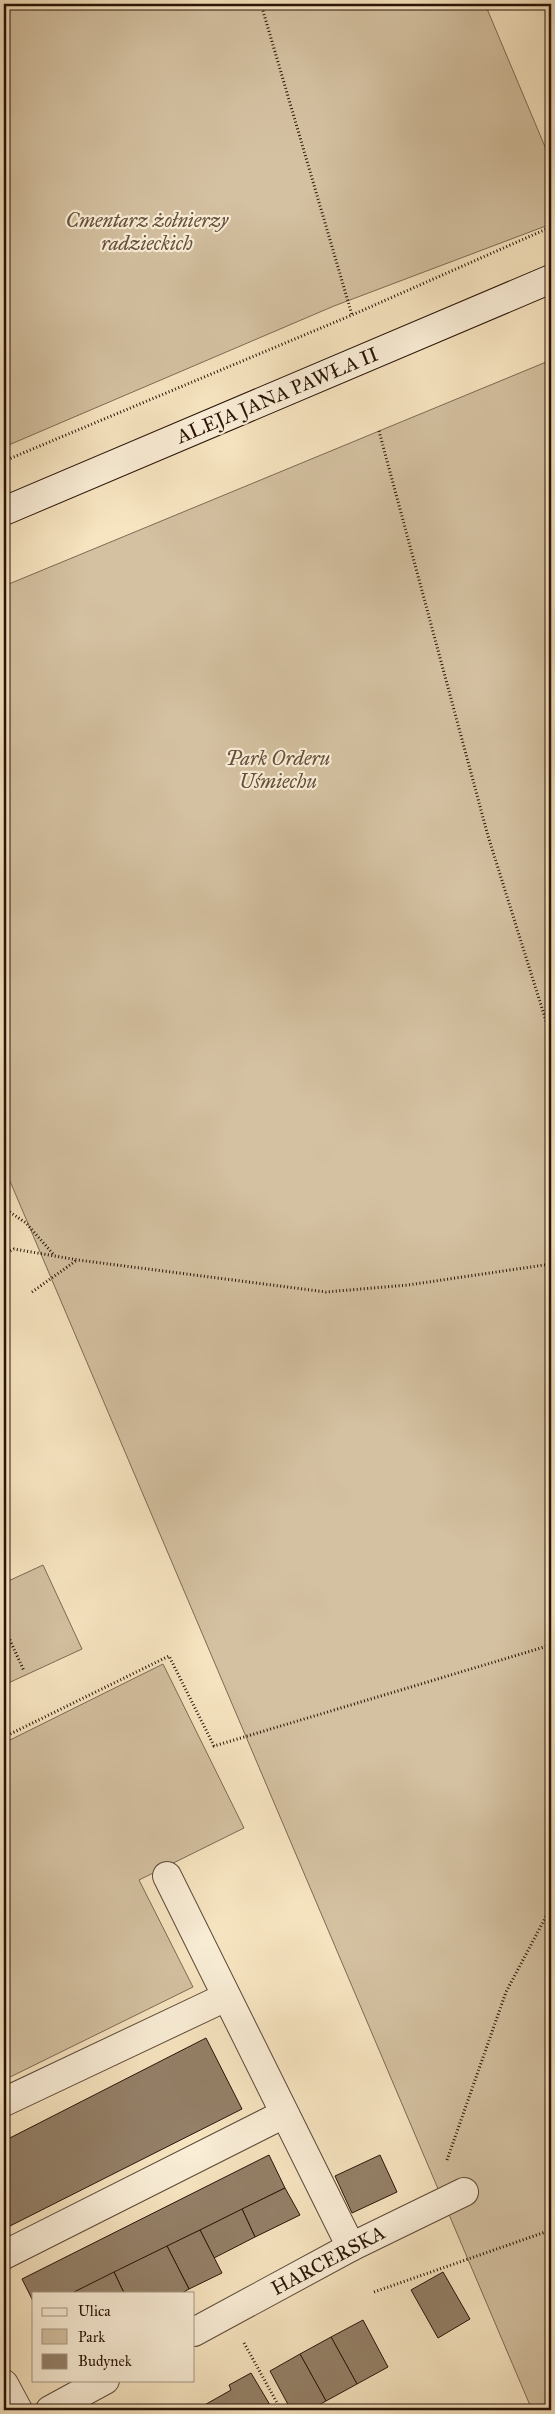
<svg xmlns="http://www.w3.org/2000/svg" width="555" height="2414" font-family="'IM FELL Great Primer',serif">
<rect width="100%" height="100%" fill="#f7e5c1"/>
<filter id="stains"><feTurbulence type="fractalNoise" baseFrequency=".004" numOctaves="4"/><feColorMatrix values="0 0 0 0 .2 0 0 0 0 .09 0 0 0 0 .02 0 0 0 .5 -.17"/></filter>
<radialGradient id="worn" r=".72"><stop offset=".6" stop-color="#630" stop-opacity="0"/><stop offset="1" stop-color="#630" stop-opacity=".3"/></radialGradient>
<g fill="#d4c1a1" stroke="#7e6a54">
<polygon points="4,4 485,4 551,161 551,224 334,306 4,447"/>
<polygon points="551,360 551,2410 532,2410 4,1167 4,586"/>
<polygon points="43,1565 82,1649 4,1685 4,1583"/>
<polygon points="163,1664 244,1828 139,1880 193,1987 4,2080 4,1743"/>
</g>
<g fill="#948068" stroke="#291307">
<polygon points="206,2038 242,2109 4,2229 4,2141"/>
<polygon points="269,2155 285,2188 73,2293 34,2293 34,2303 22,2279"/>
<polygon points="380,2155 397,2192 352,2213 335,2176"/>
<polygon points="285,2188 300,2215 255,2237 242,2209"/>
<polygon points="242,2209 255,2237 214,2258 200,2230"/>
<polygon points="200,2230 222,2273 189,2289 167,2246"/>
<polygon points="167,2246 189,2289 182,2293 124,2293 114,2272"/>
<polygon points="114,2272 124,2293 75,2293 74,2292"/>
<polygon points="443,2272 470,2319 438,2338 411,2290"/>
<polygon points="363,2320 388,2367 357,2384 331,2337"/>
<polygon points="331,2337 357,2384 326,2401 300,2354"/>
<polygon points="300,2354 326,2401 310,2410 291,2410 270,2371"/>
<polygon points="251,2373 273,2410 203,2410 201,2407 231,2390 229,2385"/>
</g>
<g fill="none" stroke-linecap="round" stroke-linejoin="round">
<defs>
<g id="street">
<polyline points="167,1876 351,2247"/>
<polyline points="4,2102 226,1997"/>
<polyline points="4,2255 284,2114"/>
<polyline points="194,2332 351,2247 464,2192"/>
<polyline points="4,2384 18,2410"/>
<polyline points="50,2410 105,2380"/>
</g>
<polyline id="secondary" points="4,511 551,279"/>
</defs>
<use href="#street" stroke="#5c4836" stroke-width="30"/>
<use href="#secondary" stroke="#291307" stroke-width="30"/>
<g stroke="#291307" stroke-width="3" stroke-dasharray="1 2.5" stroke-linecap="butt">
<polyline points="261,4 352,315"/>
<polyline points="379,431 488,836 551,1037"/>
<polyline points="4,461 352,315 551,227"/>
<polyline points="4,1208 26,1223 54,1255"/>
<polyline points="4,1254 14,1249 78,1260 326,1292 408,1285 551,1264"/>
<polyline points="32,1292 77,1260"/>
<polyline points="4,1627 24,1671"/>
<polyline points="4,1737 169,1656 214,1746 551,1645"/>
<polyline points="447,2160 506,1992 551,1907"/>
<polyline points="374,2292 551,2230"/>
<polyline points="244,2343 281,2410"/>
</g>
<use href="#street" stroke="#faeed7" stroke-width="28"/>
<use href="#secondary" stroke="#faeed7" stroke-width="28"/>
</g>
<g text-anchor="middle" stroke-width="4.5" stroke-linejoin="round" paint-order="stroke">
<g font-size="20" font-style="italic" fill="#65503d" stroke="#faeed7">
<text x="147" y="227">Cmentarz żołnierzy<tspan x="147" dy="23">radzieckich</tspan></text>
<text x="278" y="765">Park Orderu<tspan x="278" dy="23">Uśmiechu</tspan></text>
</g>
<g font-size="20" fill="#291307" stroke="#faeed7">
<text transform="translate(277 395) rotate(-23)" y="7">ALEJA JANA PAWŁA II</text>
<text transform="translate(328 2260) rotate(-28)" y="7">HARCERSKA</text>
</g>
</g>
<rect width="555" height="2414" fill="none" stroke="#f7e5c1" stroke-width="20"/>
<rect x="5" y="5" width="545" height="2404" fill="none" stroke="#291307" stroke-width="2.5"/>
<rect x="10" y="10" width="535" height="2394" fill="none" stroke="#291307"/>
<rect x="32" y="2292" width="162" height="90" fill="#faeed7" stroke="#a69684"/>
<rect x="42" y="2308" width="25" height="8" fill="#faeed7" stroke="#a69684"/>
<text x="78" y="2316" font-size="15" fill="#291307">Ulica</text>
<rect x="42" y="2329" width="25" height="15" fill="#d4c1a1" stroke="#a69684"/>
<text x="78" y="2342" font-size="15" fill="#291307">Park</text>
<rect x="42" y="2354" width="25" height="15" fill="#948068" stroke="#a69684"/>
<text x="78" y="2366" font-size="15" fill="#291307">Budynek</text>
<rect width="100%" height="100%" filter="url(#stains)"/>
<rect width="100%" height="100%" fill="url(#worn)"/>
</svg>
